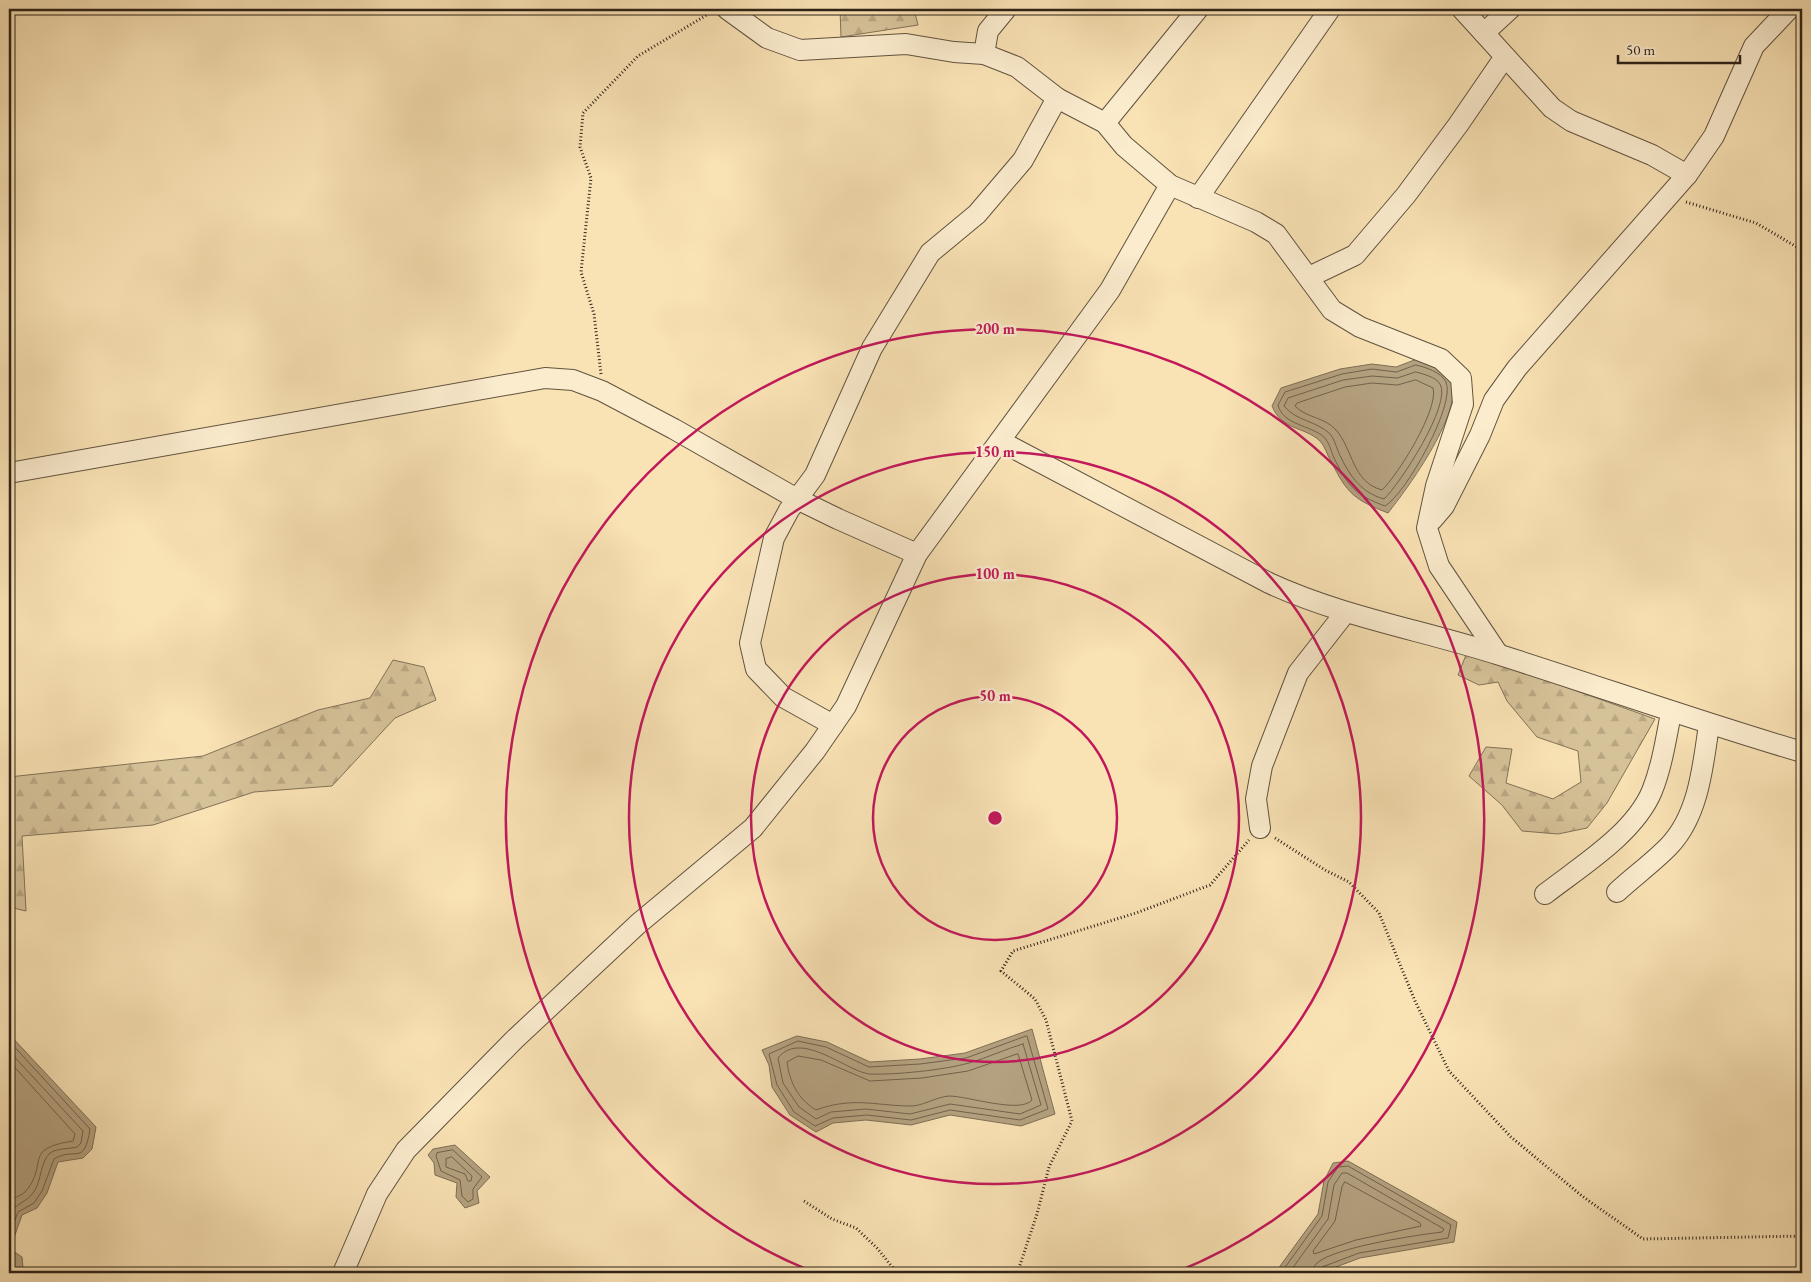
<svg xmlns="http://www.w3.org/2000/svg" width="1811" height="1282" font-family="'EB Garamond',serif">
<defs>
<pattern id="forest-firs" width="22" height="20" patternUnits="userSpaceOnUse" patternTransform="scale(1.25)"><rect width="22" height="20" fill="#d6c299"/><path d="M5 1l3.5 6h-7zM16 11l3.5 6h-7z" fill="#b8a683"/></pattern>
</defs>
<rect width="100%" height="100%" fill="#f9e2b4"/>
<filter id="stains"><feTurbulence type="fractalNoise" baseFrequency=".004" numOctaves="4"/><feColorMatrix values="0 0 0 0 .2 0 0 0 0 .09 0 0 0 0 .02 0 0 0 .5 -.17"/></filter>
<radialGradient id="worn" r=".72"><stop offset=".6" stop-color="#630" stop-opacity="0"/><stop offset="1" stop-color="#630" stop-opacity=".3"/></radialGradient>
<g fill="url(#forest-firs)" stroke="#827258">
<polygon points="840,9 914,9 918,25 841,37"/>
<polygon points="1466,655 1493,661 1655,719 1607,803 1587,828 1558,834 1522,831 1502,805 1469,776 1486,747 1512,749 1506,783 1553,799 1581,782 1578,751 1537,737 1507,701 1498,682 1479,685 1458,675"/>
<polygon points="393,660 424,667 436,700 395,718 332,786 254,792 153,825 22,836 26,911 9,907 9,777 203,756 318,710 370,698"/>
</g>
<g fill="#b4a17f" stroke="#7e6f56">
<path d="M1417 359C1427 364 1444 368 1450 378 1467 408 1407 489 1388 513 1355 500 1347 494 1331 461 1327 455 1325 446 1320 441 1304 426 1282 431 1272 406L1281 388 1340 369 1372 364 1396 367Z"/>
<polygon points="1032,1029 1055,1114 1021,1126 950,1115 911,1125 866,1120 833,1123 816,1132 790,1115 772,1087 769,1065 762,1050 797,1036 827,1042 870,1062 920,1059 965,1053"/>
<polygon points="9,1034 96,1127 92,1149 83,1158 58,1162 47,1193 37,1208 22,1215 10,1249 22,1257 23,1268 9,1273"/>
<polygon points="455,1145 490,1177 477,1191 479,1203 465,1208 456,1197 457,1183 435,1175 434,1163 428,1155 433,1149"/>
<polygon points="1348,1161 1457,1222 1454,1242 1360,1258 1320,1273 1275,1273 1318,1214 1324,1181 1333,1163"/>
</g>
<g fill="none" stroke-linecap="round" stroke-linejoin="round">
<g stroke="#71624c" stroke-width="1">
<path d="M1416 365C1425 367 1441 372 1446 382 1456 404 1406 494 1385 506 1355 495 1348 486 1334 458 1331 451 1329 442 1324 437 1310 425 1283 425 1278 405L1285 392 1342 374 1372 369 1396 372Z"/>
<path d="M1416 372C1423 374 1436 377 1440 384 1452 404 1400 484 1384 499 1359 492 1348 473 1338 451 1336 446 1334 438 1330 434 1317 421 1296 421 1284 406L1288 398 1343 380 1372 376 1397 378Z"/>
<path d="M1416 380 1433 388C1439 409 1398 475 1382 490 1352 482 1353 449 1336 430 1325 417 1306 418 1295 406L1297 403 1345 387 1372 383 1397 385Z"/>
<polygon points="1027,1036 1048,1109 1020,1120 950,1110 911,1120 867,1115 833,1118 815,1126 794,1112 777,1085 769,1054 798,1041 826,1047 869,1067 920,1064 966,1058"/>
<path d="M9 1041 90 1129C84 1167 76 1146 54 1159L42 1191 34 1203 18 1212 9 1236"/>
<path d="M1023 1044 1041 1105 1020 1114 950 1104 910 1114 866 1109 831 1112 816 1119 799 1107 783 1083 778 1058C801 1029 847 1072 870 1074 895 1075 944 1070 969 1063 987 1058 1005 1049 1023 1044Z"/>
<path d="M9 1051 83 1131 81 1143 77 1147C70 1149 57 1148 50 1153 41 1161 41 1180 35 1190 28 1203 14 1202 9 1217"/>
<path d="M1018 1054 1032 1100C1020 1114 968 1096 949 1096 935 1097 922 1107 908 1106 872 1105 852 1097 816 1110 798 1099 790 1083 787 1062L798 1056 821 1060 870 1081 922 1078 968 1071Z"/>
<path d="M9 1061 75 1134 73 1141C22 1149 49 1163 26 1191 22 1196 14 1197 9 1201"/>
<polygon points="453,1150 482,1177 473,1189 473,1199 468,1202 462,1196 460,1180 441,1171 436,1156 437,1153"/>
<polygon points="452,1157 472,1176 471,1181 468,1181 465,1174 446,1167 446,1159"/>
<polygon points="1345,1182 1420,1223 1421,1226 1356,1240 1314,1254 1313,1251 1335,1221 1342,1187"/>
<polyline points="1281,1273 1322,1216 1328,1182 1338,1167 1348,1166 1451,1225 1448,1238 1359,1253 1322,1267 1319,1273"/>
<path d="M1289 1273 1328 1219 1334 1185 1342 1173H1347L1444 1229 1442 1232C1417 1235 1335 1247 1317 1263 1314 1266 1313 1269 1313 1273"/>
</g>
<defs>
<g id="minor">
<polyline points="727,9 767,38 800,50 906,44 954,52 984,54 1017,67 1057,98 1105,123 1124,146 1170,185 1256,222 1276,234 1332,310 1360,327 1441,359 1461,378 1463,404 1436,486 1427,528 1439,566 1498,654"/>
<polyline points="1462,9 1552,108 1571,121 1652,155 1687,175"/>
<polyline points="1484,33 1510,9"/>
<polyline points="984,54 988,31 1006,9"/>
<polyline points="1105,123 1198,9"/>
<polyline points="1198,198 1330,9"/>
<polyline points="1309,277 1355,255 1406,195 1458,125 1504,58"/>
<path d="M1000 441 1269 583C1343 617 1422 630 1500 655 1601 687 1700 722 1802 752"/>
<polyline points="9,473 545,378 573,380 602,391 674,429 797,499 838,519 917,554"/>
<polyline points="1432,520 1444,506 1480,435 1494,400 1517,368 1687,175 1714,136 1754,46 1789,9"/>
<polyline points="833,725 783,697 756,669 750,643 774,538 789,510 815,475 872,348 930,253 977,214 1023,160 1057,98"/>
<polyline points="1260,828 1256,799 1262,766 1298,673 1345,613"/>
<path d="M1617 892C1634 876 1654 862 1670 845 1699 814 1703 765 1709 725"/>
<path d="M1545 894C1581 866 1634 834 1652 791 1662 766 1666 739 1671 713"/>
<polyline points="343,1273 377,1194 406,1150 514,1040 638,924 753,828 815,751 846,706 917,554 1110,290 1170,185"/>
</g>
</defs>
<use href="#minor" stroke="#61533f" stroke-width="22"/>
<g stroke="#2e2318" stroke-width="3" stroke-dasharray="1 2.5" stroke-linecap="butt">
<polyline points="1686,202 1756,223 1802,250"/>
<polyline points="601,374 594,314 581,272 591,178 580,147 583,113 638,56 710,13"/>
<polyline points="1275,838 1325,870 1349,882 1379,913 1415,1001 1449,1071 1511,1137 1582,1196 1643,1239 1802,1236"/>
<polyline points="804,1201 832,1219 856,1228 877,1248 897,1273"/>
<polyline points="1014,1273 1018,1271 1037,1214 1049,1167 1072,1121 1046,1020 1035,999 1001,971 1013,951 1136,913 1210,885 1249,840"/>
</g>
<use href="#minor" stroke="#fbecce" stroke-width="20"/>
</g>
<g fill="none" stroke="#c2185b" stroke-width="2.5">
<circle cx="995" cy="818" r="122"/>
<circle cx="995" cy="818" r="244"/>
<circle cx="995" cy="818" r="366"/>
<path d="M816 1273A489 489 0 1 1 1174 1273"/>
</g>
<circle cx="995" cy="818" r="8" fill="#c2185b" stroke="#fbecce" stroke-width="2.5"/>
<g font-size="15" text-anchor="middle" font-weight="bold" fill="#c2185b" stroke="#fbecce" stroke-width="5" stroke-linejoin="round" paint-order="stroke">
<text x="995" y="334">200 m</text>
<text x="995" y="457">150 m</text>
<text x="995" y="579">100 m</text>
<text x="995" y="701">50 m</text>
</g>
<rect width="1811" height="1282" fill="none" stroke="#f9e2b4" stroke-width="30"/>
<rect x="10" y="10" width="1791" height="1262" fill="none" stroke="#2e2318" stroke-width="2.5"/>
<rect x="15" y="15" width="1781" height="1252" fill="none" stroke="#2e2318"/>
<path d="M1618 55v8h122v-8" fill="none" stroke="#2e2318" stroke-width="2.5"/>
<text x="1626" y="55" font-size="15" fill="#2e2318" stroke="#fbecce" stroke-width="4" paint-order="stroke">50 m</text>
<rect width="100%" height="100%" filter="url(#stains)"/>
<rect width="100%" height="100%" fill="url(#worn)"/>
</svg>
